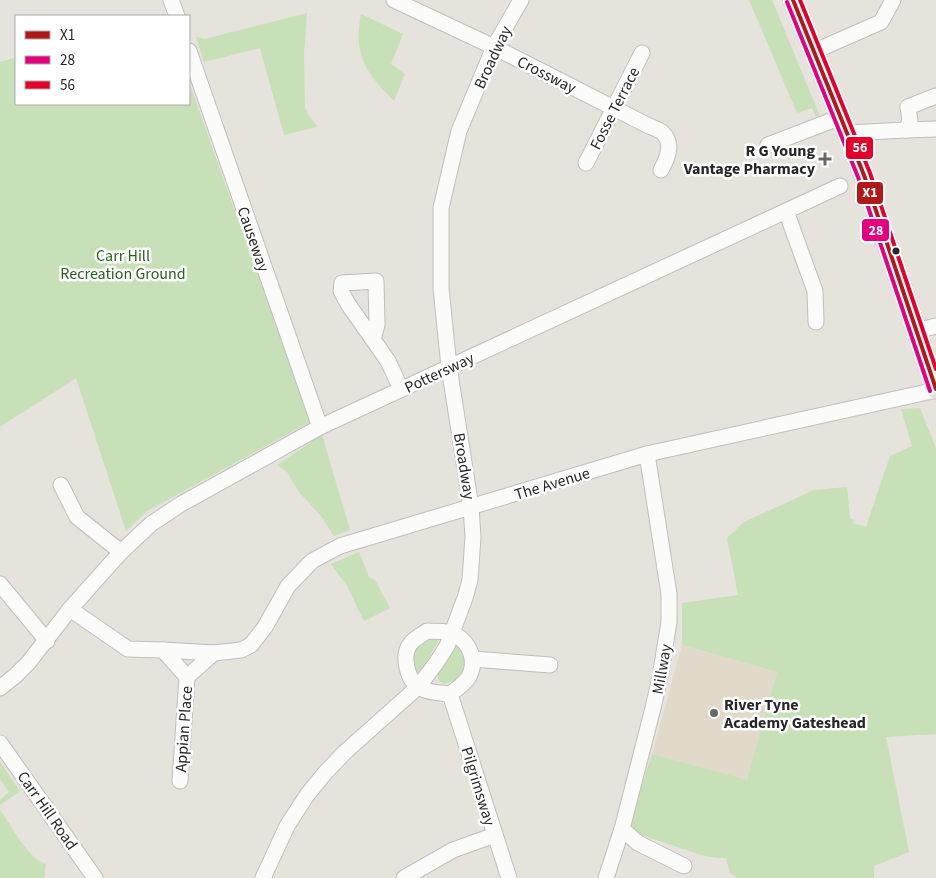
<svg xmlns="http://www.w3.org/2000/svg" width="936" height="878" font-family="'Source Sans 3',sans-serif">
<rect width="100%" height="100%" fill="#e6e2dc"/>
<polygon fill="#e1dacb" points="682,645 777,672 747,781 652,754"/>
<g fill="#c7e0b7">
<polygon points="749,0 772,0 820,116 816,117 812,108 797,113"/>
<polygon points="307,13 304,53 305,109 317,127 284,135 260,48 204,62 196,37 205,39"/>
<path d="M361 14 403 34 391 64 405 74 394 101C366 73 353 55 361 14Z"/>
<polygon points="16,57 16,104 189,104 189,82 310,422 147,511 126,531 76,378 0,427 0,62"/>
<polygon points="920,408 936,448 936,734 886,737 909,852 874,866 874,878 737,878 730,873 726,858 717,858 701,855 627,830 652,754 747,780 777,672 682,645 682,603 738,595 727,538 744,522 814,490 847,487 850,519 854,520 853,523 866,527 890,456 912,446 901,409"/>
<polygon points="322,435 350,530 334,536 321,516 299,492 287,472 277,465"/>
<polygon points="359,552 369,577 375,580 390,608 364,621 347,586 331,564"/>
<polygon points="442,634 425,665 418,673 409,667 414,643"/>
<polygon points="456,643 466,656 464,670 458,680 444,684 438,680 438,674"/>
<polygon points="0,762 20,791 0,805 0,800 9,792 0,779"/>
<path d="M0 810C12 826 27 858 46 864L44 878H0Z"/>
</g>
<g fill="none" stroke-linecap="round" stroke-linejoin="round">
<defs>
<g id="minor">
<polyline points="171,0 177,16"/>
<path d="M394 0 494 47 645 124C650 127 659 129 663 133 674 144 667 159 661 170"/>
<polyline points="189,51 320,427"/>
<polyline points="815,51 881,22 893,0"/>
<polyline points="906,130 936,129"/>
<polyline points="847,133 906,130 910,121 908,107 936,96"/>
<polyline points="768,145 841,117"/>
<polyline points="586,163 642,53"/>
<polyline points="786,211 815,291 816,322"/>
<polyline points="916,331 936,326"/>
<polyline points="373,339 377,325 376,281 342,283 341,291 348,304 388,361 401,389"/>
<polyline points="61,485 77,517 121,552"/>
<polyline points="0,584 47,641"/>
<polyline points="70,609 128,649 163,650 187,677 214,653 241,650 251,645 265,627 288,586 312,561 340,546 647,454 936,390"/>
<path d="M427 631C435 632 447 630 454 634 470 642 478 662 468 678 464 684 457 689 450 694 440 693 429 693 420 688 407 681 401 654 411 643 415 638 422 635 427 631Z"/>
<polyline points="163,650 214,653"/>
<polyline points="473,659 550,665"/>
<polyline points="0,688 15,676 29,662 70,609 121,552 151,524 181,504 320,427 840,186"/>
<polyline points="450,694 509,878"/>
<polyline points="0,743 95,878"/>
<polyline points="180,781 187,677"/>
<polyline points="622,829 638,843 684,866"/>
<polyline points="263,878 287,826 307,795 325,773 345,752 418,687 437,662 447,646 465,598 470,580 473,537 471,507 449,367 441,288 441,208 459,131 494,47 521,0"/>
<polyline points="404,878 453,850 495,835"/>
<polyline points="606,878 622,829 653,708 660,677 669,622 669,594 647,454"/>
</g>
<polyline id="major" points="793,0 864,175 936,389"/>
</defs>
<use href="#minor" stroke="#c0bebe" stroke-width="17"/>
<use href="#major" stroke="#c3c1bf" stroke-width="21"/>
<use href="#minor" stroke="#fbfbfa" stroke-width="15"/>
<use href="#major" stroke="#e4e1d3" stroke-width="19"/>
<defs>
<polyline id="bus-1" points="793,0 864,175 936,389"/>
<polyline id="bus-2" points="787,2 858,177 930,391"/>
<polyline id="bus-3" points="800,0 870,173 936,369"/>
</defs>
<use href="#bus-1" stroke="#fff" stroke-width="8"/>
<use href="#bus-2" stroke="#fff" stroke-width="8"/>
<use href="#bus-3" stroke="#fff" stroke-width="8"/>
<use href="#bus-1" stroke="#b11919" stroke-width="4"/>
<use href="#bus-2" stroke="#e5007d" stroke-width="4"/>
<use href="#bus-3" stroke="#e4002b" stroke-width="4"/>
</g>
<g fill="#6a6866" stroke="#fff" stroke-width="2">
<path d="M822.5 151.5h5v5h5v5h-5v5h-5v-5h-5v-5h5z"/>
<circle cx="714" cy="713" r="5"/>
</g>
<circle fill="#272727" stroke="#fff" stroke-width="2" cx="896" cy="251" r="4.5"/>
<g text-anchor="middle" stroke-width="5" stroke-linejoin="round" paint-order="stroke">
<g font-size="16" fill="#272727" stroke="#fff">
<text transform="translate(492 57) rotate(-65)" y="6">Broadway</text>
<text transform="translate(547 74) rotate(27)" y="6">Crossway</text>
<text transform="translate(614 108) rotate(-63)" y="6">Fosse Terrace</text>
<text transform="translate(254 239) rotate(71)" y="6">Causeway</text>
<text transform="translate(439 372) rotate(-25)" y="6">Pottersway</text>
<text transform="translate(465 466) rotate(81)" y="6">Broadway</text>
<text transform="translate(552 483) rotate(-17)" y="6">The Avenue</text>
<text transform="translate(661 669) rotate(-80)" y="6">Millway</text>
<text transform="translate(183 729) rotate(-86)" y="6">Appian Place</text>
<text transform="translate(479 786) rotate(73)" y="6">Pilgrimsway</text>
<text transform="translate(48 810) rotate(55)" y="6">Carr Hill Road</text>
</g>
<g font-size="16" font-weight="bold" fill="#272727" stroke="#fff" text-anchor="end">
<text x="815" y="156">R G Young<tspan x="815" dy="18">Vantage Pharmacy</tspan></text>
<text x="724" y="710" text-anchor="start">River Tyne<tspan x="724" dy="18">Academy Gateshead</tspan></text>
</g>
<g font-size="16" fill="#275f1c" stroke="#fff">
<text x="123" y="261">Carr Hill<tspan x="123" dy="18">Recreation Ground</tspan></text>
</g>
</g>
<g stroke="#fff" stroke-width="2">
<rect x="845" y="136" width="29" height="24" rx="5" fill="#e4002b"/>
<rect x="856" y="181" width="28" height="24" rx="5" fill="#b11919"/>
<rect x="861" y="218" width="29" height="24" rx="5" fill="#e5007d"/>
</g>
<g font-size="14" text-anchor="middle" font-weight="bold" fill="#fff">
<text x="860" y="152">56</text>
<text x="870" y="197">X1</text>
<text x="876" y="235">28</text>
</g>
<rect x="15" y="15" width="175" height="90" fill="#ffffff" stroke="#a9a9a9"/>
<rect x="25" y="31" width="25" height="8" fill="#b11919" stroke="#a9a9a9"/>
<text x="60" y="40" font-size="15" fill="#272727">X1</text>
<rect x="25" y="56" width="25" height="8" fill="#e5007d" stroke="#a9a9a9"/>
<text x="60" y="65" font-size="15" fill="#272727">28</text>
<rect x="25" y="81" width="25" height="8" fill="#e4002b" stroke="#a9a9a9"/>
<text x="60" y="90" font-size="15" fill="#272727">56</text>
</svg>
